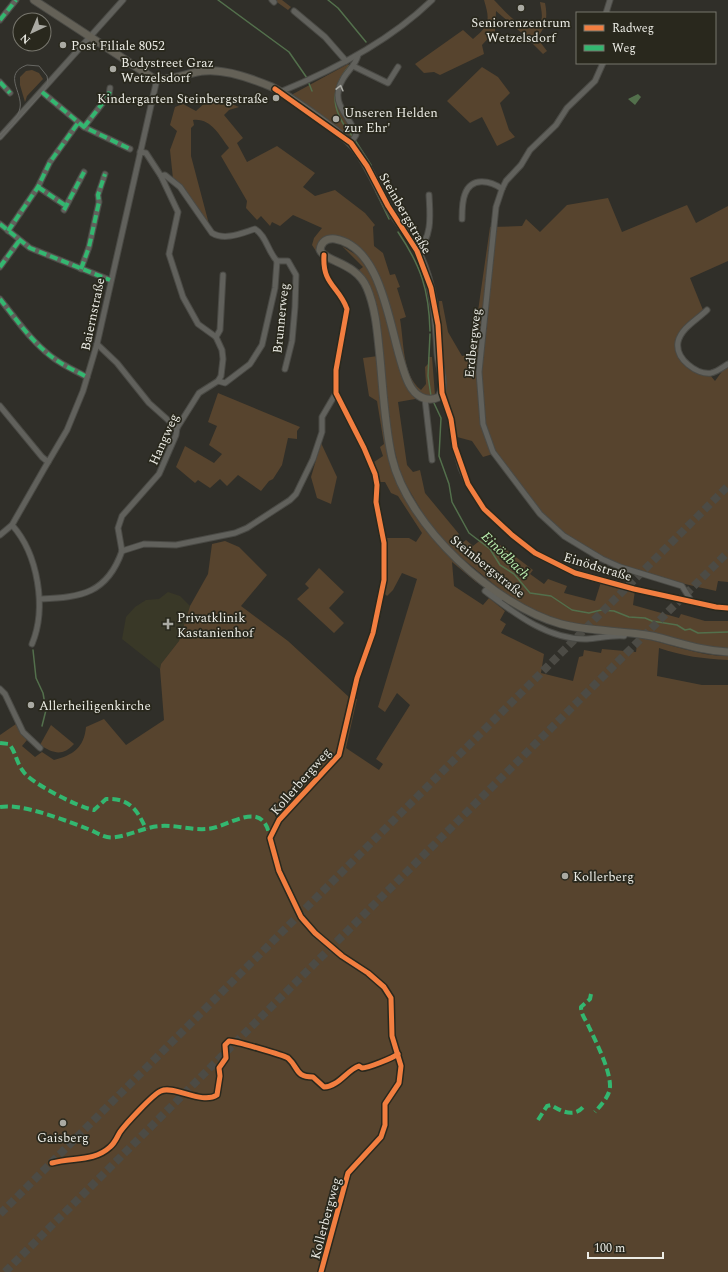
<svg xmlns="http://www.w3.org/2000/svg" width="728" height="1272" font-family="Spectral,serif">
<rect width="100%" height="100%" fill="#302f29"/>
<polygon fill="#393827" points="168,592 180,596 190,606 179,641 161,664 160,669 122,639 126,617 135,607 146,600 159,599"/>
<g fill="#57442e">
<polygon points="274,0 282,0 291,7 288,10"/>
<path d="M484 0H494C503 9 524 35 537 26 545 21 541 10 540 2L545 3C548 17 546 27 537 38L547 51 543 54 524 35 496 11 495 31 482 45 484 54 440 75 434 72 424 73 415 64 463 30 473 39C490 25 490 20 484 0Z"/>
<polygon points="348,64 350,66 344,74 337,104 353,134 352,138 293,97 293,94"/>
<polygon points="482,67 498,77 510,93 500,103 509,130 515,137 497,146 482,117 470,123 447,101"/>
<polygon points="32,70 39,73 43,79 27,96 25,102 20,85 20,77 26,71"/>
<path d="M217 98 239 107 229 110 224 115 243 138 237 143 247 162 277 146 315 173 303 187 315 196 335 190 365 213 375 225 373 227 374 246 383 253 390 275 395 274 400 287 397 288 406 317 400 319C404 341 402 375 421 390L426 384 425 367 428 364V357H432L435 395H423L414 388 410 379 386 298 358 248 327 236C316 240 315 248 320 257L312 245 314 238 322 228 293 215 280 226 272 222 270 226 261 216 257 220 246 208 247 201 221 156 229 148C219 135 211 118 193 120L194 125 191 128V156L210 228 173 179 170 150 177 131 170 125 175 107 183 104 196 111 208 100Z"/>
<path d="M608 198 622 232 687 205 696 223 728 206V261L690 278 703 310 686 325 676 341C680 363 686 374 710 375L715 381 723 370 728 367V582L718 581 716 591C670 581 626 571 585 547 574 540 562 534 552 524 531 503 514 477 496 453L483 457 472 441 457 437 446 394 441 353 439 301H442L448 332 462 356 474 354 477 318 490 227 522 226 526 219 540 232 567 205Z"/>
<polygon points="342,246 358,256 370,273 379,292 406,385 415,397 415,399 398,402 407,465 413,472 420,470 425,493 459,534 455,538 461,544 466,540 473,546 487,535 533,570 530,574 544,584 548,579 567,586 564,593 595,601 601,582 635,590 633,605 679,618 681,614 705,621 728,621 728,650 565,622 544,616 507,595 452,550 428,522 405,483 400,472 391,436 380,326 365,279 359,270 363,267"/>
<path d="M378 356 391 464 425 527 494 592 476 582 452 562 454 586 483 605 489 598 505 611 500 620 506 624 501 633 544 654 541 673 573 681 579 657 583 656 584 650 601 653 602 649 636 652 638 637C668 643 697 656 728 656V660C704 659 682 656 659 648L657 676 702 685H728V1272H0V735L16 724 27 740 22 746 35 757 42 752 54 760C73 755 84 748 86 727L104 719 126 745 164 720 160 669 161 664 179 641 190 606 208 574 212 544 225 541 239 547 267 575 241 606 288 641 350 698 357 699 346 748 379 770 383 764 376 759 410 705 397 693 385 712 378 707 417 579 402 573 393 590 387 596 383 592 386 583V538H409L416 542 422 533 398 496 391 493 385 482H380L374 462 383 456 380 447 384 444 377 401 369 396 363 358Z"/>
<polygon points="218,393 300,427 297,431 297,439 288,438 282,465 273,479 269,481 261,491 238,475 227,486 220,479 210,488 198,480 195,483 176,467 185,446 214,463 222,454 209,445 217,426 208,422"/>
<polygon points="321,443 337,477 331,504 317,498 311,477"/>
<polygon points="319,568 344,592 329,608 344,623 334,633 297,599 309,588 305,584"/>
<path d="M51 725 74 744C63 756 54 754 40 745Z"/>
</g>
<polygon fill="#53704c" points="638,94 641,97 635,105 628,99"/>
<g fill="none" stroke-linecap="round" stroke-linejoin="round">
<g stroke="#53704c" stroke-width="1.5">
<polyline points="218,0 289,52 307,78"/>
<polyline points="328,0 338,8 366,42"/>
<path d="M349 66C328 92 332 112 353 137"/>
<polyline points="308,81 312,91"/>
<polyline points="355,140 371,165"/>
<polyline points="376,192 389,219"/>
<path d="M398 232C421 266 429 290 430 331"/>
<polyline points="430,334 428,376 431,396"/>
<polyline points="433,401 441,418 439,456 449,484 452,502 469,533 490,549 500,565 514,574 530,593 551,596 572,610 589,613 601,610 614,611 629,617 645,618 652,621 677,625 685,630 690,629 698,633 728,632"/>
<polyline points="33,650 36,678 43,693 46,710 42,726"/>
</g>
<g stroke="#4c4b45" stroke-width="8" stroke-dasharray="8 4" stroke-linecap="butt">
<polyline points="0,1214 728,486"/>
<polyline points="5,1272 728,552"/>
</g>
<defs>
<g id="minor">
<polyline points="272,0 274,2"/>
<polyline points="294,11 325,37 346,61"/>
<polyline points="606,13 610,0"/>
<polyline points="0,20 16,0"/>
<polyline points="603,63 595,81 567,108 556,125 530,150 521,165 506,181 502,189 496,207 479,372 483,424 493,452 540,514 564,536 602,559 620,567 682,586 692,602"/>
<polyline points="353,66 388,83 398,67"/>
<polyline points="0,82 10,93"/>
<polyline points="42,92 84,127 130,149"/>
<path d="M280 92C334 70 390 41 432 0"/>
<polyline points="84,127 109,95 110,88"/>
<polyline points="0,137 123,0"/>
<path d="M351 143 356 135C350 114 328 104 343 79 348 70 356 65 358 55"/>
<path d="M161 176 165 175 180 187 212 233C225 241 242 233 255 229 266 235 268 252 277 261"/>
<polyline points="38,187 66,206"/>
<polyline points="64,210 84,172"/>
<path d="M462 219C462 211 462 201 465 194 471 177 490 180 502 189"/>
<polyline points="0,224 30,248 110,280"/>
<polyline points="8,231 38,187 50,162 78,123"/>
<path d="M417 251C433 237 430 214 429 195"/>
<polyline points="277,261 288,261 296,275 295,307 292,341 285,369"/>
<polyline points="0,267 19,241"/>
<polyline points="81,269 89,247 99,202 98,195 105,174"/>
<path d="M0 299C16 319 31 341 52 357 62 365 76 371 87 377"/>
<path d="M707 310C697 320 681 328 678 342 675 359 697 375 711 373 717 372 723 367 728 364"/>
<polyline points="216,337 220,330 223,275"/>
<polyline points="97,344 117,363 149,403 177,428"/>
<polyline points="218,381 225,383 250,364 262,345 275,288 277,261"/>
<polyline points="442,393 451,419 455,447 461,468 468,484 484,509 512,535 535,553 575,573 634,589 716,607 728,608"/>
<polyline points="425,399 432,460"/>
<polyline points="0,406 42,457 48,462"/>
<path d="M12 525C38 554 47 608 32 644"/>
<polyline points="0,535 12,525 44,469 67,430 83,391 97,344 157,79"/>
<polyline points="122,551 118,528 122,516 159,474 176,435 177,428 199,393 218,381 221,376 223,359 222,350 216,337 198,324 183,297 169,254 178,212 161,176 146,153 140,152"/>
<polyline points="122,551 144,544 176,545 235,533 247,528 290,500 296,494 313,459 322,432 322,417 336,393"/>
<path d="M501 598 486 590 485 591C514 613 548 640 587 639 600 638 611 635 624 636L626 633"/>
<path d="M41 599C81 597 107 594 122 551"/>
<polyline points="0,689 5,694 23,732 40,748"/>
<path d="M321 1272 348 1173 381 1137 385 1125V1104L399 1083 401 1066 392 1036 391 998 384 987 368 973 342 956 315 933 301 917 279 871 270 838 279 820 339 755 357 678 373 633 384 580V543L376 502 377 485 375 474 364 448 336 393V370L347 309C339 286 322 285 324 255"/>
</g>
<path id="major" d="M34 0 153 78C169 82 189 72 205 71 227 69 253 79 272 87 291 97 345 134 357 151 370 168 377 188 388 207 397 221 409 235 417 250 434 282 436 318 438 353 439 367 447 385 439 397 426 403 415 396 409 384 390 347 388 248 335 239 326 238 321 242 320 250 325 262 356 262 367 288 375 307 377 328 379 348 383 385 384 423 392 458 408 526 495 606 561 624 590 632 622 630 652 636 678 642 701 651 728 652"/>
</defs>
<use href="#minor" stroke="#4a4a45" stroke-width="7"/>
<use href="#major" stroke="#4a4a45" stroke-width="9"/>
<use href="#minor" stroke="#61615c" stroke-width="5"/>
<use href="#major" stroke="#646157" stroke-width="7"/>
<path stroke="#676763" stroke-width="1" d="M0 135C7 128 18 119 20 108 23 92 2 74 27 65L39 66 47 76 48 83 44 91 0 139"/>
<g stroke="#33b770" stroke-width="4" stroke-dasharray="8 4" stroke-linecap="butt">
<polyline points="0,20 16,0"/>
<polyline points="0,82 10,93"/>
<polyline points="42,92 84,127 130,149"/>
<polyline points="84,127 109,95 110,88"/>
<polyline points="38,187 66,206"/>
<polyline points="64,210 84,172"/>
<polyline points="0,224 30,248 110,280"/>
<polyline points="8,231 38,187 50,162 78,123"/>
<polyline points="0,267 19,241"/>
<polyline points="81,269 89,247 99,202 98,195 105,174"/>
<path d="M0 299C16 319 31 341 52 357 62 365 76 371 87 377"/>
<path d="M0 743 9 744C16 752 16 762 23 771 30 783 80 808 94 810L106 799C129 798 137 809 146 829"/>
<path d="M0 807C22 803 67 821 88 829 98 833 105 839 116 837 131 835 145 827 160 826 176 825 191 830 206 829 229 828 263 796 270 838"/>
<path d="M591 994 590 999 581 1007C581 1015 586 1020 589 1027 596 1042 610 1069 610 1086 610 1096 601 1105 595 1112"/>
<path d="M538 1120 547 1106 551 1105C562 1112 575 1118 584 1106"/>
</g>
<defs>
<g id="cycleway">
<polyline points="275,89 351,143 367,166 388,206 417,251 431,288 438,325 442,393 451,419 455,447 468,484 484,509 512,535 535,553 575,573 634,589 716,607 728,608"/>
<path d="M52 1163C72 1157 94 1162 110 1147 115 1143 117 1137 120 1132 125 1125 153 1094 161 1091 174 1085 202 1105 217 1095L220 1076 219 1068 226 1058 225 1045 229 1041C235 1041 283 1055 288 1058 299 1068 295 1077 313 1077L324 1087C338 1087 347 1070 359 1066L362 1068C368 1068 393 1058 398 1054"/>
<path d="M321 1272 348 1173 381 1137 385 1125V1104L399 1083 401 1066 392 1036 391 998 384 987 368 973 342 956 315 933 301 917 279 871 270 838 279 820 339 755 357 678 373 633 384 580V543L376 502 377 485 375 474 364 448 336 393V370L347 309C339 286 322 285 324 255"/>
</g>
</defs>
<use href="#cycleway" stroke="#29281d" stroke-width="8"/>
<use href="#cycleway" stroke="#f27e40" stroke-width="5"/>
</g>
<defs><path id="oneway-chevron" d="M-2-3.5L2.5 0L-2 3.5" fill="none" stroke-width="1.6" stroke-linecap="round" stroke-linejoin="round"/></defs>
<use stroke="#adada7" href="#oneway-chevron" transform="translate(340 88) rotate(-76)"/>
<g fill="#aaaaa3" stroke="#29281d" stroke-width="1.5">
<circle cx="521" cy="8" r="4"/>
<circle cx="63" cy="45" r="4"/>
<circle cx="113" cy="69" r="4"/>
<circle cx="276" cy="98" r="4"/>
<circle cx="336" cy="119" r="4"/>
<path d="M166 618h4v4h4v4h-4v4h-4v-4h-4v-4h4z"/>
<circle cx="31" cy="705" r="4"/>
<circle cx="565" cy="876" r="4"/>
<circle cx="63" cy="1123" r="4"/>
</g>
<g text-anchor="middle" stroke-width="3.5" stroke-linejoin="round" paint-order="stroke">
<g font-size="13" fill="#ecece5" stroke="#29281d" text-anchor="start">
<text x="521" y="27" text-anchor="middle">Seniorenzentrum<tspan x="521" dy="15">Wetzelsdorf</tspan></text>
<text x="71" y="50">Post Filiale 8052</text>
<text x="121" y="67">Bodystreet Graz<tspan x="121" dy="15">Wetzelsdorf</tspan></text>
<text x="268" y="103" text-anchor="end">Kindergarten Steinbergstraße</text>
<text x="344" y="117">Unseren Helden<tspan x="344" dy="15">zur Ehr'</tspan></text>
<text x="177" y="622">Privatklinik<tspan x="177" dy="15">Kastanienhof</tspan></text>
<text x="39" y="710">Allerheiligenkirche</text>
<text x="573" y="881">Kollerberg</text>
<text x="63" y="1142" text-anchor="middle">Gaisberg</text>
</g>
<g font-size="13" fill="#ecece5" stroke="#29281d">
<text transform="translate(406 213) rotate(60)" y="5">Steinbergstraße</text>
<text transform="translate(92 314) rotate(-78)" y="5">Baiernstraße</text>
<text transform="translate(280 318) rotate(-84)" y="5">Brunnerweg</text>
<text transform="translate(472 343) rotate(-84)" y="5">Erdbergweg</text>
<text transform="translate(163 439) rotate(-66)" y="5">Hangweg</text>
<text transform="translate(488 566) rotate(39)" y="5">Steinbergstraße</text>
<text transform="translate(598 566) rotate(17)" y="5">Einödstraße</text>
<text transform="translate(300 781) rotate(-49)" y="5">Kollerbergweg</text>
<text transform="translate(325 1218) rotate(-75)" y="5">Kollerbergweg</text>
</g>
<g font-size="14" font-style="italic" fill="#b9edaf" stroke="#29281d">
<text transform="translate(506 555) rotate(44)" y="5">Einödbach</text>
</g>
</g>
<rect x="576" y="12" width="140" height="52" fill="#29281d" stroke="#77766d"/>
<rect x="584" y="25" width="20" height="6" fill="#f27e40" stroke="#77766d"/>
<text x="612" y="32" font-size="12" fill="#ecece5">Radweg</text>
<rect x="584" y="45" width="20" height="6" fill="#33b770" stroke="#77766d"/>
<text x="612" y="52" font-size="12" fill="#ecece5">Weg</text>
<g transform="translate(32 32) rotate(224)"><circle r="19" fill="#29281d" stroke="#77766d"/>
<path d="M0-3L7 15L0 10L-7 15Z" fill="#aaaaa3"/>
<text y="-6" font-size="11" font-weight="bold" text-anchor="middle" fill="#ecece5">N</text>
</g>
<path d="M588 1252v6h75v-6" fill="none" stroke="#ecece5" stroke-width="2"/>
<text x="594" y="1252" font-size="12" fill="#ecece5" stroke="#29281d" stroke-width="3" paint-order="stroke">100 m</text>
</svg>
